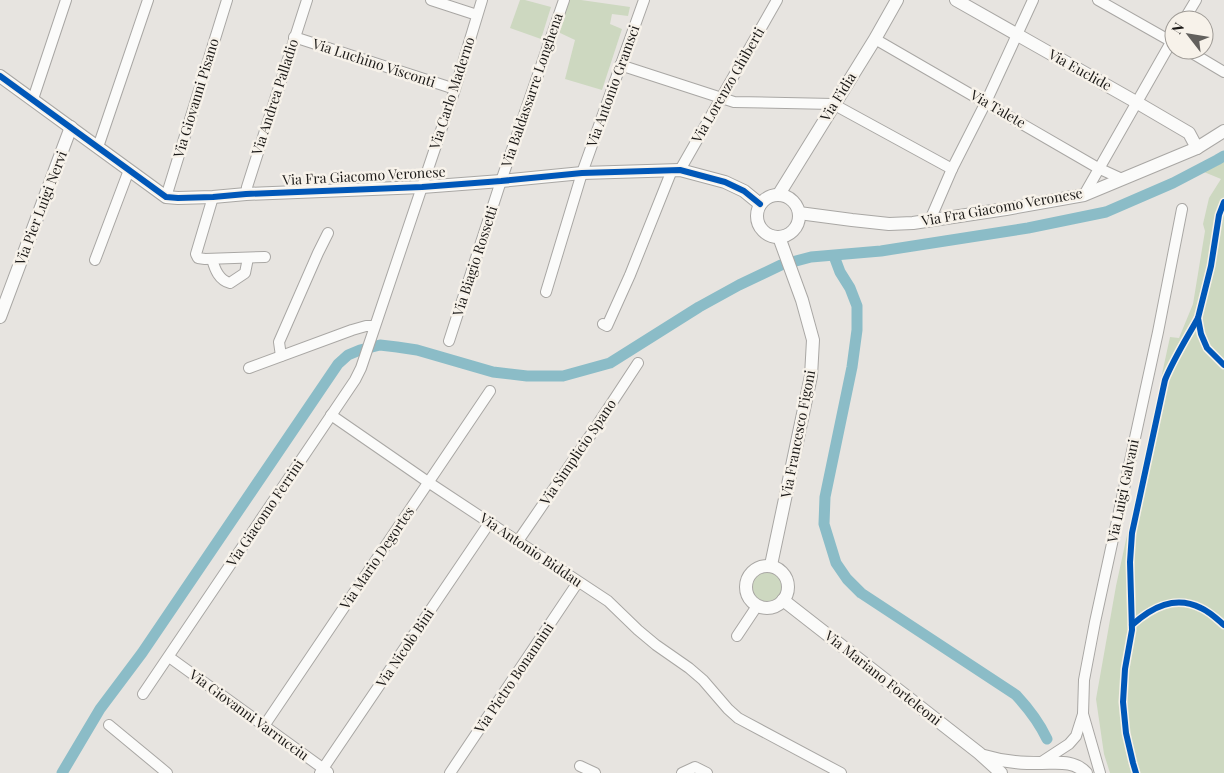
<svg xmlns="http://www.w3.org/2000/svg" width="1224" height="773" font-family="'Playfair Display',serif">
<rect width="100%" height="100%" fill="#e7e4e0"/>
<g fill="#cdd8c0">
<polygon points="520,0 525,0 551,7 541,39 510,28"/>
<polygon points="569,0 581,0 630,7 628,16 612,14 610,24 622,29 602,90 565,79 575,40 558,32"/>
<polygon points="1224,162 1224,773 1110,773 1104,754 1096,699 1116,586 1170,337 1179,338 1193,304 1204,237 1205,231 1203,224 1209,198 1221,179 1204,172"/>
<circle cx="767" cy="587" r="16"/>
</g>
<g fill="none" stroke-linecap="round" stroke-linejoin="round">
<g stroke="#8bbcc7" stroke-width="11">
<path d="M834 256 840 272 850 288 857 306V330L852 367 825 497 824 524 836 563 847 579 861 593 1016 695C1029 709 1039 722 1047 739"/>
<polyline points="62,773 100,709 142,653 338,364 348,355 360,350 380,345 397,347 417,350 493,372 527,376 563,376 610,363 699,307 739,285 781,265 811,257 881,251 1028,228 1106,212 1173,183 1217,160 1224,156"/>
</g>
<defs>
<g id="minor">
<polyline points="431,0 477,15"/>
<polyline points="1098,0 1174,43"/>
<polyline points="1184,20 1196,0"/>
<polyline points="294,37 455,89"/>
<polyline points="875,39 1098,168 1122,179"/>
<polyline points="1187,50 1224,72"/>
<polyline points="620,65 734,102 833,104 952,169"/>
<polyline points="33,99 66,0"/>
<polyline points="98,147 148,0"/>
<polyline points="680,170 777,0"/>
<polyline points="246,194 247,187 307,0"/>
<polyline points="1084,195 1174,37"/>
<polyline points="166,197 227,0"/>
<polyline points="213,197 196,254 198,258 205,259 265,257"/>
<polyline points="930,220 952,169 986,102 1033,0"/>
<path d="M212 259C215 270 219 280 230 283L245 273 248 258"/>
<polyline points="95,260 129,170"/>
<polyline points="546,292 582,173 644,0"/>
<polyline points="603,324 607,326 630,275 672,170"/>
<polyline points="449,341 501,181 564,0"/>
<polyline points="281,356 279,342 318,253 328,233"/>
<polyline points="249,368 352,330 366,326 374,326"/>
<polyline points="331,415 428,482 608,601 638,630 656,645 689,668 703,680 728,709 738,718 841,773"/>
<polyline points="518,541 594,430 638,363"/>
<polyline points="737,636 757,606"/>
<polyline points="169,657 328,772"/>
<polyline points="143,694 355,380 361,368 455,89 482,0"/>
<polyline points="109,725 167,773"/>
<polyline points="264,726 490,391"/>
<polyline points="1040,763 1069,744 1076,736 1083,714"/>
<polyline points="580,766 595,773"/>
<polyline points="320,773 490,522"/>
<polyline points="450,773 578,582"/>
<polyline points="682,773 695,767 707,773"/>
<polyline points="1100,773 1083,714 1084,680 1095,622 1158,332 1182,209"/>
</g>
<g id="tertiary">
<polyline points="956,0 1136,102 1189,133 1197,148"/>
<polyline points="0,76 166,197 178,198 213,197 246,194 422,187 501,181 582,173 680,170 725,182 744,191 760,204"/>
<polyline points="779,194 875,39 897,0"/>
<circle cx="778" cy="216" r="21"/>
<polyline points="799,213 852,220 889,224 913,223 1006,209 1084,195 1197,148 1224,131"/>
<polyline points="0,317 71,127"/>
<polyline points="771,565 811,376 813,340 802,300 779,237"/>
<circle cx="767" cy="587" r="21"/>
<polyline points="783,600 979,753 1001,773"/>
<path d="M984 756C994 759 1004 761 1015 762 1024 763 1033 763 1042 763 1057 763 1074 760 1086 773"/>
</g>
</defs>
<use href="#minor" stroke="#a9a7a4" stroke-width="12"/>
<use href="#tertiary" stroke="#a9a7a4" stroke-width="14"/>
<use href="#minor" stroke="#fbfbfa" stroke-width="10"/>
<use href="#tertiary" stroke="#fbfbfa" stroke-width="12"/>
<defs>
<g id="cycleway">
<polyline points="0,76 166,197 178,198 213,197 246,194 422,187 501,181 582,173 680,170 725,182 744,191 760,204"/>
<polyline points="1224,202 1219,215 1211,266 1198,318 1201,334 1207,348 1224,365"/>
<path d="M1132 625C1152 607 1175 595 1201 608 1210 612 1217 619 1224 625"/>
<path d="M1136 773 1133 763 1126 733 1123 702 1125 669 1132 630 1130 562 1132 533 1165 380C1174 358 1187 338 1198 318"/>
</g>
</defs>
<use href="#cycleway" stroke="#f7f2ea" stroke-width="9"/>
<use href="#cycleway" stroke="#0057b8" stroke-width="6"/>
</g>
<g text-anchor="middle" stroke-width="5" stroke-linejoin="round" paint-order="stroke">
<g font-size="14" fill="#1b1917" stroke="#f7f2ea">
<text transform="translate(374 63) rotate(18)" y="5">Via Luchino Visconti</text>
<text transform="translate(1080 70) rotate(29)" y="5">Via Euclide</text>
<text transform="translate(728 85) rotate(-60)" y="5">Via Lorenzo Ghiberti</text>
<text transform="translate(613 86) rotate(-70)" y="5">Via Antonio Gramsci</text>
<text transform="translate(532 90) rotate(-71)" y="5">Via Baldassarre Longhena</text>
<text transform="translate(452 93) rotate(-72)" y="5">Via Carlo Maderno</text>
<text transform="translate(275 97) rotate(-72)" y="5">Via Andrea Palladio</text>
<text transform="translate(838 97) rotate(-58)" y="5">Via Fidia</text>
<text transform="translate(196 98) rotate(-73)" y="5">Via Giovanni Pisano</text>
<text transform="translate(998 109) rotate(30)" y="5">Via Talete</text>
<text transform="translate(364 176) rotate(-3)" y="5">Via Fra Giacomo Veronese</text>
<text transform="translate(1002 207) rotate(-10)" y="5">Via Fra Giacomo Veronese</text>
<text transform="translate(41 208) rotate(-69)" y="5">Via Pier Luigi Nervi</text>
<text transform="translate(475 261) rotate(-72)" y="5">Via Biagio Rossetti</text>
<text transform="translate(798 434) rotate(-79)" y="5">Via Francesco Figoni</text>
<text transform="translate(578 452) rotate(-56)" y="5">Via Simplicio Spano</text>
<text transform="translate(1123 491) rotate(-78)" y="5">Via Luigi Galvani</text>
<text transform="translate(265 513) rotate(-56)" y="5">Via Giacomo Ferrini</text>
<text transform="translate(531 550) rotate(34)" y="5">Via Antonio Biddau</text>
<text transform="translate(377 558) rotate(-56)" y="5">Via Mario Degortes</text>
<text transform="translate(405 648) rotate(-56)" y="5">Via Nicolò Bini</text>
<text transform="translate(514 678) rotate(-56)" y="5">Via Pietro Bonannini</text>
<text transform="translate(883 678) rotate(38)" y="5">Via Mariano Forteleoni</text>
<text transform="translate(249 715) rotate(36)" y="5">Via Giovanni Varrucciu</text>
</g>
</g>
<g transform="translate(1189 35) rotate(301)"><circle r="24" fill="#f7f2ea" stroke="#9f9b96"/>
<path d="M0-4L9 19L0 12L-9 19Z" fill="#62605d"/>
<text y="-8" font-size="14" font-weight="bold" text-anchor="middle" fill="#1b1917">N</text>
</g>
</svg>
